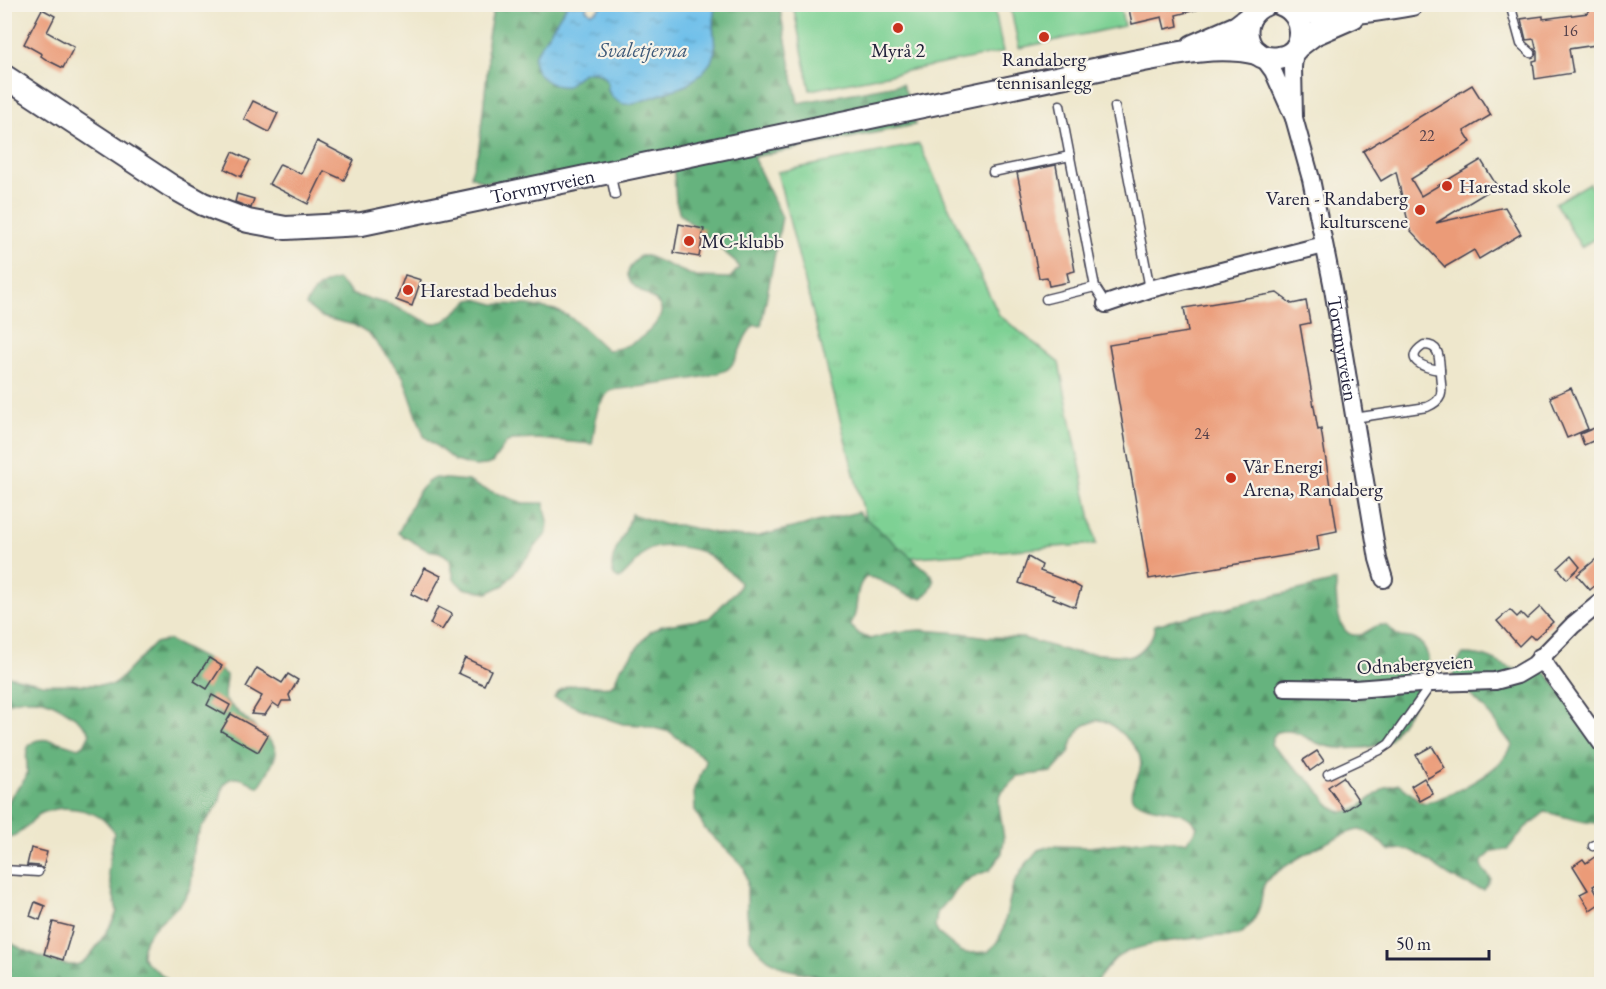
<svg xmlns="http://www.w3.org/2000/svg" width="1606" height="989" font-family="'EB Garamond',serif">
<defs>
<pattern id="grass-tufts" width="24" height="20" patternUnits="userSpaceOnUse" patternTransform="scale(1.5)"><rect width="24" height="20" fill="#7ed194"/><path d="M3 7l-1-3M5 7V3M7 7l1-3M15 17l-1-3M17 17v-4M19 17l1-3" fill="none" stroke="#6db380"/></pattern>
<pattern id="forest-firs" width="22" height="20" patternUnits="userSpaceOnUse" patternTransform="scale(1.5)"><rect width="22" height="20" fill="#66b37e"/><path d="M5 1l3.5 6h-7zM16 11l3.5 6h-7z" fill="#549168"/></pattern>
<pattern id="water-ripples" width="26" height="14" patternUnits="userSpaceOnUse" patternTransform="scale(1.5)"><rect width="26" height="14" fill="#6fc0ea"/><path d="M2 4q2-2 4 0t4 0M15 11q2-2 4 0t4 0" fill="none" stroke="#5b9cbf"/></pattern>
</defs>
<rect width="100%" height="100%" fill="#f7f3e8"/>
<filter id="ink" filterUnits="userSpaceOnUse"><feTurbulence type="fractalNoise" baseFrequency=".0167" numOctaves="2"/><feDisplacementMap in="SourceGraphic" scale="12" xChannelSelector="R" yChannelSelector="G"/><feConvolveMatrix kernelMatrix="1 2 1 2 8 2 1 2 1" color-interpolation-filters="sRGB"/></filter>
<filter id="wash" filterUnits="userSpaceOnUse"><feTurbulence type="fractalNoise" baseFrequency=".008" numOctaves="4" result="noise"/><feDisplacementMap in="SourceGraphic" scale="24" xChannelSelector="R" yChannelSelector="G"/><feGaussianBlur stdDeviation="1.35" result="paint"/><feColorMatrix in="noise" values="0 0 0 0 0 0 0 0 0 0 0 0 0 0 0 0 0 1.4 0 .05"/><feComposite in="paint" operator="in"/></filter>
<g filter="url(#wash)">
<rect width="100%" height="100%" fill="#eee7cc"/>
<polygon fill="url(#grass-tufts)" stroke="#507a68" stroke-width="1.5" points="919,144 999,315 1059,363 1096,544 876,560 777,172"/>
<g fill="url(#forest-firs)" stroke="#446a5c" stroke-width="1.5" fill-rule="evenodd">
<path d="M715 4 779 5 798 103 902 84 909 99 915 125 753 157 782 217 761 326 755 325C740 337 743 354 729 368 719 378 631 388 611 390 592 408 597 421 592 444L538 439 512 440 506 443 492 463 486 465 474 466 455 461 424 436 403 376 370 335 354 325 321 317 306 305C312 292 323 282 338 280L353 295 389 304 432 324 445 321 470 300 476 299 494 304 528 305 555 310 568 316 579 324 607 350C624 349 637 342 649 331 685 296 631 299 628 275 627 268 636 260 640 256H647L696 277 730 278 739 268 736 262 680 214 676 201 673 161 524 181 483 182 471 176V173L479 148 488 64 487 42 494 5H567L563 13 576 77C587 68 601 71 608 83L607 90 633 104 669 91 715 50 713 24Z"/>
<path d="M435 478 468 481 479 487 523 503H544L548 521 547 533 504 585 487 593 463 588 454 579 450 560 445 555 439 552 427 550 398 533C408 516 416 484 435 478Z"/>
<path d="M858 512 932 575 934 582 928 593 922 598C901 598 887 578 866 577 852 590 861 610 850 625L859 634 870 639 895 632 921 630 961 633 987 637 1023 638 1071 652 1132 656C1142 652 1151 640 1155 630L1154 625 1336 581C1336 595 1335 639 1359 635 1367 634 1372 626 1381 625 1390 624 1393 634 1400 637 1404 638 1410 637 1414 639 1432 646 1429 668 1428 684L1389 741C1373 750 1335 751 1317 743 1303 737 1295 728 1277 732L1273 737 1271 744 1275 749 1315 786 1331 807 1341 812 1355 810 1386 787 1399 784 1420 801 1425 803C1451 796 1503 771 1512 745L1485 709 1453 678 1455 665 1463 654C1472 654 1482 655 1491 659 1510 667 1520 676 1540 666L1601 740V819L1597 823C1580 823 1562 815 1545 812L1525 828 1507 850 1493 851 1482 861V868L1491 879 1484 890C1476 889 1451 878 1445 873 1427 862 1413 843 1390 851 1383 845 1370 831 1361 830 1346 829 1273 870 1265 883 1262 889 1262 895 1261 901 1258 915 1251 927 1239 935 1210 937 1137 940 1115 959 1107 967 1101 976 1094 984H854L786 969 768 959 758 950 750 939 747 913V881L744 867 705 829 695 810 694 789 705 765V759L670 732 642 725 623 724 599 716 554 698C567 676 590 689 611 686L615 681 620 669 650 632 662 626 709 618 738 589 740 583 736 578C726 570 717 560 706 554 693 547 658 542 646 552 636 560 630 571 619 579L614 576C605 557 628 534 631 514L666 525H679L724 535 745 537 759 536ZM1098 720C1108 720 1115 728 1122 734 1138 748 1147 760 1136 780 1133 787 1130 791 1132 798 1153 816 1180 803 1197 826L1194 833 1186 842 1148 840 1089 847 1051 846 1038 850 1023 868 1013 885 1003 930 997 942 988 952 966 953 960 951 938 933 935 927 937 913 961 885 972 877 990 870 1002 853 1004 839 999 805V798L1002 792 1018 776 1052 772 1069 753 1073 740 1080 729 1085 725Z"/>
<path d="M168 640 207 660 226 675C226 684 223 690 225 700L272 743C274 746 276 748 276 752 276 759 263 782 258 787 247 780 230 771 223 787 221 793 221 800 218 805 209 819 198 828 194 845 190 859 195 878 189 891 177 916 141 925 142 957L146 962 167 979V984H5V940C19 948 64 970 79 964 88 960 96 948 101 940 107 931 114 922 117 911L108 872 114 832C101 809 65 803 42 813 36 815 33 821 28 825 21 833 14 836 5 840 5 824 3 810 12 795 16 789 23 783 26 777 30 765 21 750 33 742 44 735 67 745 79 748L84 745 90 733C84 721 56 703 43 700 31 698 15 699 5 704L4 675 43 684 114 685 155 643Z"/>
</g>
<g fill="#7ed194" stroke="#507a68" stroke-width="1.5">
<polygon points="793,5 994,5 1003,52 810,90"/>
<polygon points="1010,5 1120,5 1124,26 1019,48"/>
<polygon points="1589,183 1601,204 1601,235 1581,247 1555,203"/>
</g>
<path fill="url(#water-ripples)" stroke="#487192" stroke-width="1.5" d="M567 5H587L586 9 591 13 596 11 602 5H715L713 24 715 50 711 62 703 72 687 85 633 104C620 106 606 97 608 83 596 62 580 73 567 86 551 88 531 74 534 56Z"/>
<g id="blocks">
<g fill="#eb9b78">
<polygon points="1128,4 1200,4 1200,9 1176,15 1178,26 1165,29 1162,17 1132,24"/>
<polygon points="1588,5 1602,5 1602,44 1569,49 1573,73 1535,79 1533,61 1537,60 1537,52 1534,39 1526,40 1521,19 1543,16 1543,19 1588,13"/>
<polygon points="42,9 55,16 47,32 74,47 63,68 47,60 41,56 42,54 24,44"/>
<polygon points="1472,85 1491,115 1464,131 1471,142 1411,179 1421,196 1481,160 1497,186 1436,223 1505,207 1521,234 1479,259 1474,250 1445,267 1410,230 1396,172 1381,181 1363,151"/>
<polygon points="253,101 278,113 269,132 244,119"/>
<polygon points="317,141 354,160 344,180 324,171 308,204 269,184 280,164 301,174"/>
<polygon points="233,152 250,160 241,177 225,169"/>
<polygon points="1056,165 1075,271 1067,273 1069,282 1049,286 1047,277 1039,278 1017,173"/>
<polygon points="237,194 254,199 251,208 235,202"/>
<polygon points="679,224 704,229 699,257 674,253"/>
<polygon points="405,275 421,280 412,306 396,300"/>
<polygon points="1277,293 1292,304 1306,301 1310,323 1300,325 1318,430 1321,429 1337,531 1317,535 1319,550 1149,579 1109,345 1188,332 1184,308"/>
<polygon points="1571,388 1588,429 1567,438 1550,397"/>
<polygon points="1599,426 1602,437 1584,445 1580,434"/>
<polygon points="1602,554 1602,579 1590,590 1577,575"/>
<polygon points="1571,556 1580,567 1567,579 1558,568"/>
<polygon points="1028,557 1042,565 1040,571 1072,583 1081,588 1075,607 1053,598 1054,596 1019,583"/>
<polygon points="425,568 441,576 427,602 411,594"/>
<polygon points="438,607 452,614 442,630 430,624"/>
<polygon points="1540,607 1553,622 1534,639 1530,635 1519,646 1497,621 1510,610 1517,617 1521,613 1527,619"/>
<polygon points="209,658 222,666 207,689 194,681"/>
<polygon points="465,658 491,670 484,685 458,673"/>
<polygon points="257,668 282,683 288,674 298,680 289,695 291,701 282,701 279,707 273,703 265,715 251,714 262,696 246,687"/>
<polygon points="212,695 230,705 225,715 207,705"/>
<polygon points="231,714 268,735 258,752 221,731"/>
<polygon points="1432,746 1445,768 1428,778 1416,755"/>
<polygon points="1317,751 1324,761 1310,771 1303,760"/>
<polygon points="1343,777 1359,801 1345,811 1328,787"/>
<polygon points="1424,778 1433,794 1420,801 1411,786"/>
<polygon points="31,848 47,852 43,869 39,866 27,865"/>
<polygon points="1596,856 1602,864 1602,881 1593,886 1602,902 1590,910 1580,894 1588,890 1573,866 1583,859 1586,863"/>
<polygon points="35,902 45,906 40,920 30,916"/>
<polygon points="53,922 73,927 63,960 44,954"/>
</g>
</g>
</g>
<g filter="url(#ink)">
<use href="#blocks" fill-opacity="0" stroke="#414051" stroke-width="1.5"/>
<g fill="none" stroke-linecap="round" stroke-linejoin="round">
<defs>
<g id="lane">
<polyline points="1510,4 1521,44 1531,53"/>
<polyline points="1060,105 1095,287 1106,304"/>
<polyline points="1115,107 1150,289"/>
<polyline points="610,172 615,195"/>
<polyline points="993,172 1070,156"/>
<polyline points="1046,299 1095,287"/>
<path d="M1424 345C1440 345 1439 357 1440 370 1425 368 1401 360 1424 345Z"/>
<path d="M1354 418 1427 407C1448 398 1440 388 1440 370"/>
<polyline points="1328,774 1380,750 1389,744 1432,683"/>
<polyline points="1593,846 1602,841"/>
<polyline points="4,870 38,872"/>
</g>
<g id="street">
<polyline points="1262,56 1273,71 1294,118 1293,67 1295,49"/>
<path id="s1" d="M1294 118 1311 179 1332 283 1378 559 1384 579"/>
<polyline points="1106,304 1150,289 1324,245"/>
<polyline points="1540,657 1602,744"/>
<polyline points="1285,688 1355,689 1432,683 1495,681 1517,675 1534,665 1573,625 1602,601"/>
</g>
<g id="secondary">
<path d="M1266 4C1233 17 1245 64 1279 58 1308 54 1308 14 1281 4"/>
<path d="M1291 9C1331 18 1372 11 1412 4"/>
<polyline points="1193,46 1237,27 1250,17"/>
<polyline points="1297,47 1314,34 1353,17"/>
<path id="s2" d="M4 76 171 186 203 204 248 221 286 228 362 224 1113 66C1159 58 1211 42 1257 53"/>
</g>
</defs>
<use href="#lane" stroke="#414051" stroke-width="11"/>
<use href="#street" stroke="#414051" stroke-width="20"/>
<use href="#secondary" stroke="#414051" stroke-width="26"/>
<use href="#lane" stroke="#fff" stroke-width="8"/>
<use href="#street" stroke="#fff" stroke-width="16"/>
<use href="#secondary" stroke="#fff" stroke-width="22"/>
</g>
</g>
<g fill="#c8321e" stroke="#f7f3e8" stroke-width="2">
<circle cx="898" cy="28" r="6"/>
<circle cx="1044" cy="37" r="6"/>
<circle cx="1447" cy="186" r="6"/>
<circle cx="1420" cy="210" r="6"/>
<circle cx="689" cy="241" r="6"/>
<circle cx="408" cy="290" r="6"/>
<circle cx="1231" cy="478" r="6"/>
</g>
<g text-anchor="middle" stroke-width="4.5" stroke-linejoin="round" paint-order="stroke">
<g font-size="16" fill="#54404a">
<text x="1570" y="36">16</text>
<text x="1427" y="141">22</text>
<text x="1202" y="439">24</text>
</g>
<g font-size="20" fill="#22223b" stroke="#f7f3e8" text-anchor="start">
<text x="898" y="57" text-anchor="middle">Myrå 2</text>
<text x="1044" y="66" text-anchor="middle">Randaberg<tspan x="1044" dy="23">tennisanlegg</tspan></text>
<text x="1459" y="193">Harestad skole</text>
<text x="1408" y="205" text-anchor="end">Varen - Randaberg<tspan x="1408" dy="23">kulturscene</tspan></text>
<text x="701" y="248">MC-klubb</text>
<text x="420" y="297">Harestad bedehus</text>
<text x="1243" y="473">Vår Energi<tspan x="1243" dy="23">Arena, Randaberg</tspan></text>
</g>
<g font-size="20" fill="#22223b" stroke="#f7f3e8">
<text dy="7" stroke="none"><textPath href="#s2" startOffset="584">Torvmyrveien</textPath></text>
<text dy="7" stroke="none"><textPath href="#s1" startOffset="236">Torvmyrveien</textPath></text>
<text transform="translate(1415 664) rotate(-3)" y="7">Odnabergveien</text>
</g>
<g font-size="21" font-style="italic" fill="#3d5978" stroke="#f7f3e8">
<text x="643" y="57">Svaletjerna</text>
</g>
</g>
<rect width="1606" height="989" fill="none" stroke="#f7f3e8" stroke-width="24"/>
<path d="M1387 950v9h102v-9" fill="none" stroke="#22223b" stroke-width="3"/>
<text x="1396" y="950" font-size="18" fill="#22223b" stroke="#f7f3e8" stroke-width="4.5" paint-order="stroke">50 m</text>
</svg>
